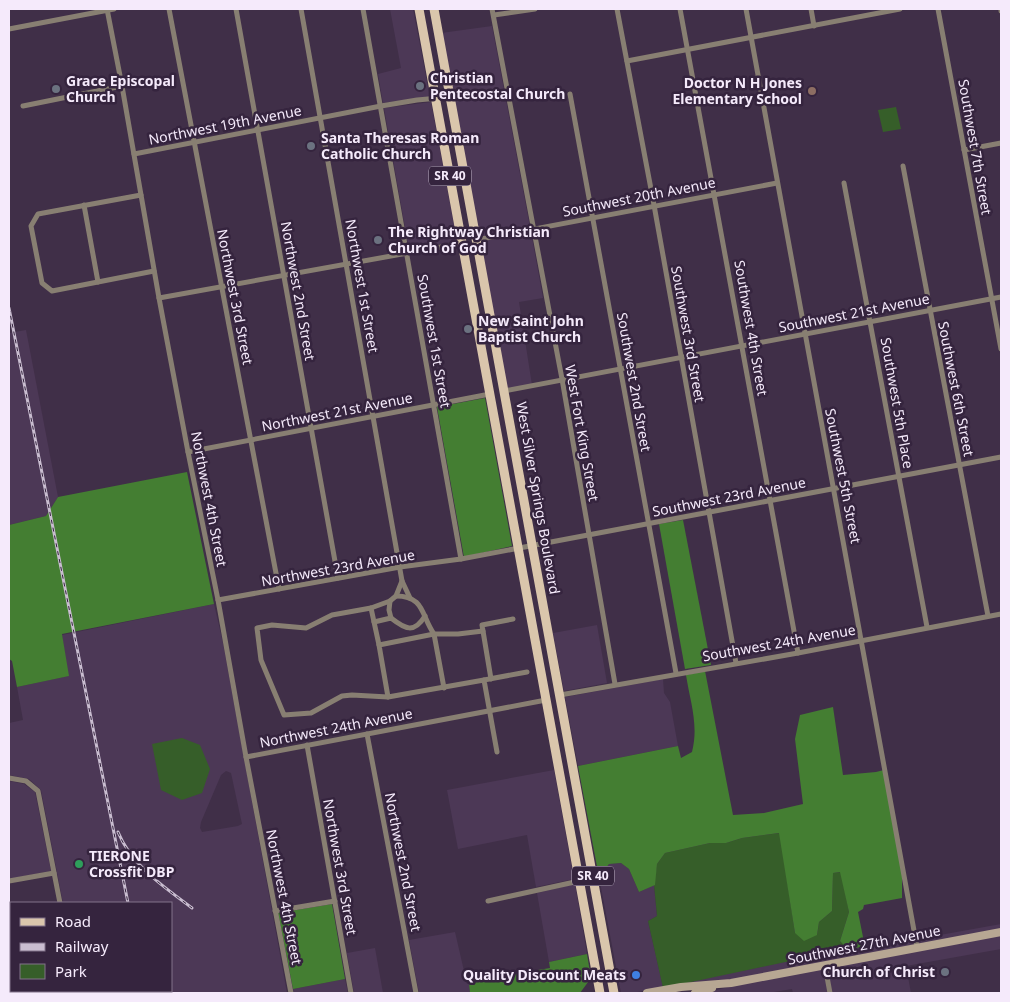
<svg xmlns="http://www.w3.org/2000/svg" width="1010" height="1002" font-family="'Noto Sans',sans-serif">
<rect width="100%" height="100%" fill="#402f48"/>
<g fill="#4c3856" fill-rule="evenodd">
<polygon points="390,9 413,9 430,97 383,103 378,74 401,68"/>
<polygon points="492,26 530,227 479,237 441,33"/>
<polygon points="431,102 457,241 409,250 384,108"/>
<polygon points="531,232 543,298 519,302 532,385 507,388 480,242"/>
<polygon points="26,330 58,497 46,516 9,525 9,333"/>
<path d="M214 604 223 643 287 993H80V991H171V903H63L41 790 29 779 9 775V723L23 720 17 687 68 676 62 635ZM226 771 231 773 242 824 238 826 202 832 200 828 201 822 221 775Z"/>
<polygon points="597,625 607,683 564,691 553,633"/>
<polygon points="663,679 664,693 670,702 678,746 578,766 565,697"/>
<polygon points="554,770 574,879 536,887 527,835 458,849 447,790"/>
<polygon points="9,781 24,784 35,792 51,871 9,879"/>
<polygon points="621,863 629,869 639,892 654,885 657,916 648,921 663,987 847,949 866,947 868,948 1001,924 1001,930 731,981 683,984 632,993 621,993 599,877 609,864"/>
<polygon points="575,884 587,954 549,962 537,893"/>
<polygon points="455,932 467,984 469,984 470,993 419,993 409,940"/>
<polygon points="1001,935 1001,949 906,966 911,993 793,993 792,989 768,993 705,993 732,986"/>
<polygon points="375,948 383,993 354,993 347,953"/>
<polygon points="345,979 348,993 294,993 293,989"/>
<polygon points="22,991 74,991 74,993 19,993 21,993"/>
</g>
<g fill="#365e29">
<polygon points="896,107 901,129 883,132 878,110"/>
<polygon points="182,738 200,745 210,769 202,793 182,800 161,790 152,744"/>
<polygon points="780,833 795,933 817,935 819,922 832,911 833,873 841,872 849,912 840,941 847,949 663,988 648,921 657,916 654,885 657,864 665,853 710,843 726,843 742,838"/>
</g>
<g fill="#447e32">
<polygon points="485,398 512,546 464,557 437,407"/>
<polygon points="187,472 214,604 62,634 69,676 17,687 12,661 9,659 9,525 46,516 58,497"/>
<polygon points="683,520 711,665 685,669 659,524"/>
<path d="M705 671 733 815 764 813 803 804 795 739 800 715 833 707 843 775 876 772 884 770 902 868V898L864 905 863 909 858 912 864 942 862 947 847 949 840 941 849 912 840 872 833 873 832 911 819 922 817 935 804 941 795 933 779 833 742 838 726 843H710L665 853 657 864 655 885 639 892 629 869 621 863 609 864 599 877 578 766 678 746 681 758 692 752C699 725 690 701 686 675Z"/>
<polygon points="332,904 345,979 293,989 278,913"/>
<polygon points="587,954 591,978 580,993 470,993 469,984 473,983 472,981 550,968 549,962"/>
</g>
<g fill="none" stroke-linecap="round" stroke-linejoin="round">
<g stroke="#887f72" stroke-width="5">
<polyline points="107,9 122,86 159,298 188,452 218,600 246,757 291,993"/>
<polyline points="169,9 279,589"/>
<polyline points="236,9 338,578"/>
<polyline points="301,9 402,581 410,598"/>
<polyline points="363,9 461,559"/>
<polyline points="492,9 562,379 615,684"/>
<polyline points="617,9 654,205 736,663"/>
<polyline points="680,9 798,653"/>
<polyline points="746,9 917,947"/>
<polyline points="811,9 814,26"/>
<polyline points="938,9 1001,349"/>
<polyline points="1001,9 1001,11"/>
<polyline points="494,15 535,9"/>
<polyline points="9,29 114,9"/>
<polyline points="627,61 900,9"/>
<polyline points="570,94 676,673"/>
<polyline points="23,106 122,86"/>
<polyline points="964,150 1001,143"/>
<polyline points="134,154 381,106 417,100 450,97"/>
<polyline points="903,166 988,616"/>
<polyline points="844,183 927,627"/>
<polyline points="141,195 38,214 31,226 42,283 52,291 154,271"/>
<polyline points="84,205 98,282"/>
<polyline points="476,240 777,183"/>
<polyline points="159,298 463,243"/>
<polyline points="504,391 1001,297"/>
<polyline points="188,452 490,394"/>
<polyline points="402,581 396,596 390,601 371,608 332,615 306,628 272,625 257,628 261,660 284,715 311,713 342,696 352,695 388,697 484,680"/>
<path d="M396 596C425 596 421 616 434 634H458L483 631"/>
<polyline points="218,600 400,567 461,559 1001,457"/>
<polyline points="390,601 389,610 391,618"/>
<polyline points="371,608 379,645"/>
<path d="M374 622 391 618C405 629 414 634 425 616"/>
<polyline points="491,679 482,625 513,619"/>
<polyline points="560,695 798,653 1001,614"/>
<polyline points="388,697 379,645 434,634 444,688"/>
<polyline points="367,734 416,993"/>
<polyline points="307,745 351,993"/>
<polyline points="497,752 484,680 527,672"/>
<polyline points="246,757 546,700"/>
<polyline points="9,778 26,781 38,791 60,903"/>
<polyline points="9,881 54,873"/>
<polyline points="488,901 593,878"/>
<polyline points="275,911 335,901"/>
<polyline points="825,966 830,993"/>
<polyline points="77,991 77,993"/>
</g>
<g stroke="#b7a793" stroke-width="8">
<polyline points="647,993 681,987 731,983 1001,932"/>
<polyline points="695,993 712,988"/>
</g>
<g stroke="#dac6ac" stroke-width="9">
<polyline points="419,9 600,993"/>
<polyline points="434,9 614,993"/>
</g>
<defs>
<g id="rail">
<polyline points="9,308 128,903"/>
<path d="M118 832C132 866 163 886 192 908"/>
<polyline points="146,991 146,993"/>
<polyline points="155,991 156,993"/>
</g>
</defs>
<use href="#rail" stroke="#c9bdd0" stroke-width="3"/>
<use href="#rail" stroke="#35243e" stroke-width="1" stroke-dasharray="4" stroke-linecap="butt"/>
</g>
<g fill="#6b7280" stroke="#35243e" stroke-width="2">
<circle cx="420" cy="86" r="5"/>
<circle cx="56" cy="89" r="5"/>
<circle cx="311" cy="146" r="5"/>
<circle cx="378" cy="240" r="5"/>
<circle cx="468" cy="329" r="5"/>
<circle cx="945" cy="972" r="5"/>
</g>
<circle fill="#8d6e63" stroke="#35243e" stroke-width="2" cx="812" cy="91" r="5"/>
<circle fill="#2e9e5b" stroke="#35243e" stroke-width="2" cx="79" cy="864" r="5"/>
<circle fill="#3f7fe0" stroke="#35243e" stroke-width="2" cx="636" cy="975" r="5"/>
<g text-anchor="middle" stroke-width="5" stroke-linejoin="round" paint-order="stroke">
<g fill="#35243e" stroke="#bbafc2" stroke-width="1">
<rect x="429" y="166.5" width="42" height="19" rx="4"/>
<rect x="572" y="866.5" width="42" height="19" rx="4"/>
</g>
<g font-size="12" font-weight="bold" fill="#f5eafb">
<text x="450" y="180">SR 40</text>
<text x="593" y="880">SR 40</text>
</g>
<g font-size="14" font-weight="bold" fill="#f5eafb" stroke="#35243e" text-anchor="start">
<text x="430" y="83">Christian<tspan x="430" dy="16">Pentecostal Church</tspan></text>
<text x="66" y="86">Grace Episcopal<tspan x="66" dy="16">Church</tspan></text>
<text x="802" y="88" text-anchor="end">Doctor N H Jones<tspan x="802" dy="16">Elementary School</tspan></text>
<text x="321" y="143">Santa Theresas Roman<tspan x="321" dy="16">Catholic Church</tspan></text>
<text x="388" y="237">The Rightway Christian<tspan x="388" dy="16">Church of God</tspan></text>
<text x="478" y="326">New Saint John<tspan x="478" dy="16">Baptist Church</tspan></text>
<text x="89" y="861">TIERONE<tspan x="89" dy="16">Crossfit DBP</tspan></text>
<text x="935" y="977" text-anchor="end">Church of Christ</text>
<text x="626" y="980" text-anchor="end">Quality Discount Meats</text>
</g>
<g font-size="14" fill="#f5eafb" stroke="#35243e">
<text transform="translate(225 125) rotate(-11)" y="5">Northwest 19th Avenue</text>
<text transform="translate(975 147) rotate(80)" y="5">Southwest 7th Street</text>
<text transform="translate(639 197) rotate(-11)" y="5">Southwest 20th Avenue</text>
<text transform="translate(362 286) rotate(80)" y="5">Northwest 1st Street</text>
<text transform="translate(298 291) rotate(80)" y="5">Northwest 2nd Street</text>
<text transform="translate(235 297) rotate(79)" y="5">Northwest 3rd Street</text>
<text transform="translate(854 313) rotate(-11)" y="5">Southwest 21st Avenue</text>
<text transform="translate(751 328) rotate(80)" y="5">Southwest 4th Street</text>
<text transform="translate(688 334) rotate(80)" y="5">Southwest 3rd Street</text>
<text transform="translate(434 341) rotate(80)" y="5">Southwest 1st Street</text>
<text transform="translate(634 382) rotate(80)" y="5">Southwest 2nd Street</text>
<text transform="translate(956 389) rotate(79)" y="5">Southwest 6th Street</text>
<text transform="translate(897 403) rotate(80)" y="5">Southwest 5th Place</text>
<text transform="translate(337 412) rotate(-11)" y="5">Northwest 21st Avenue</text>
<text transform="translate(582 433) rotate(80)" y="5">West Fort King Street</text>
<text transform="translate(843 476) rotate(79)" y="5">Southwest 5th Street</text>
<text transform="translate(729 497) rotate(-11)" y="5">Southwest 23rd Avenue</text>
<text transform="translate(538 498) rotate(80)" y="5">West Silver Springs Boulevard</text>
<text transform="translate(209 499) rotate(79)" y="5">Northwest 4th Street</text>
<text transform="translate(338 568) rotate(-10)" y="5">Northwest 23rd Avenue</text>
<text transform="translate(779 643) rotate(-10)" y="5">Southwest 24th Avenue</text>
<text transform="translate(336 728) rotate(-11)" y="5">Northwest 24th Avenue</text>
<text transform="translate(403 862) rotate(79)" y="5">Northwest 2nd Street</text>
<text transform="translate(340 867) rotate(80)" y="5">Northwest 3rd Street</text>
<text transform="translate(284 897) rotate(79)" y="5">Northwest 4th Street</text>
<text transform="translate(864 945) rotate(-11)" y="5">Southwest 27th Avenue</text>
</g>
</g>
<rect width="1010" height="1002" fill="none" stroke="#f5eafb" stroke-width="20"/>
<rect x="10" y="902" width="162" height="90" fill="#35243e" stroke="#82738a"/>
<rect x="20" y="918" width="25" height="8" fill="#dac6ac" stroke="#82738a"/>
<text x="55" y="927" font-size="15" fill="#f5eafb">Road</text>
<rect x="20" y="943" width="25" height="8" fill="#c9bdd0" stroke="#82738a"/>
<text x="55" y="952" font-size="15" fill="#f5eafb">Railway</text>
<rect x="20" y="964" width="25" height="15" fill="#365e29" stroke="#82738a"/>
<text x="55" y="977" font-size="15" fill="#f5eafb">Park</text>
</svg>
